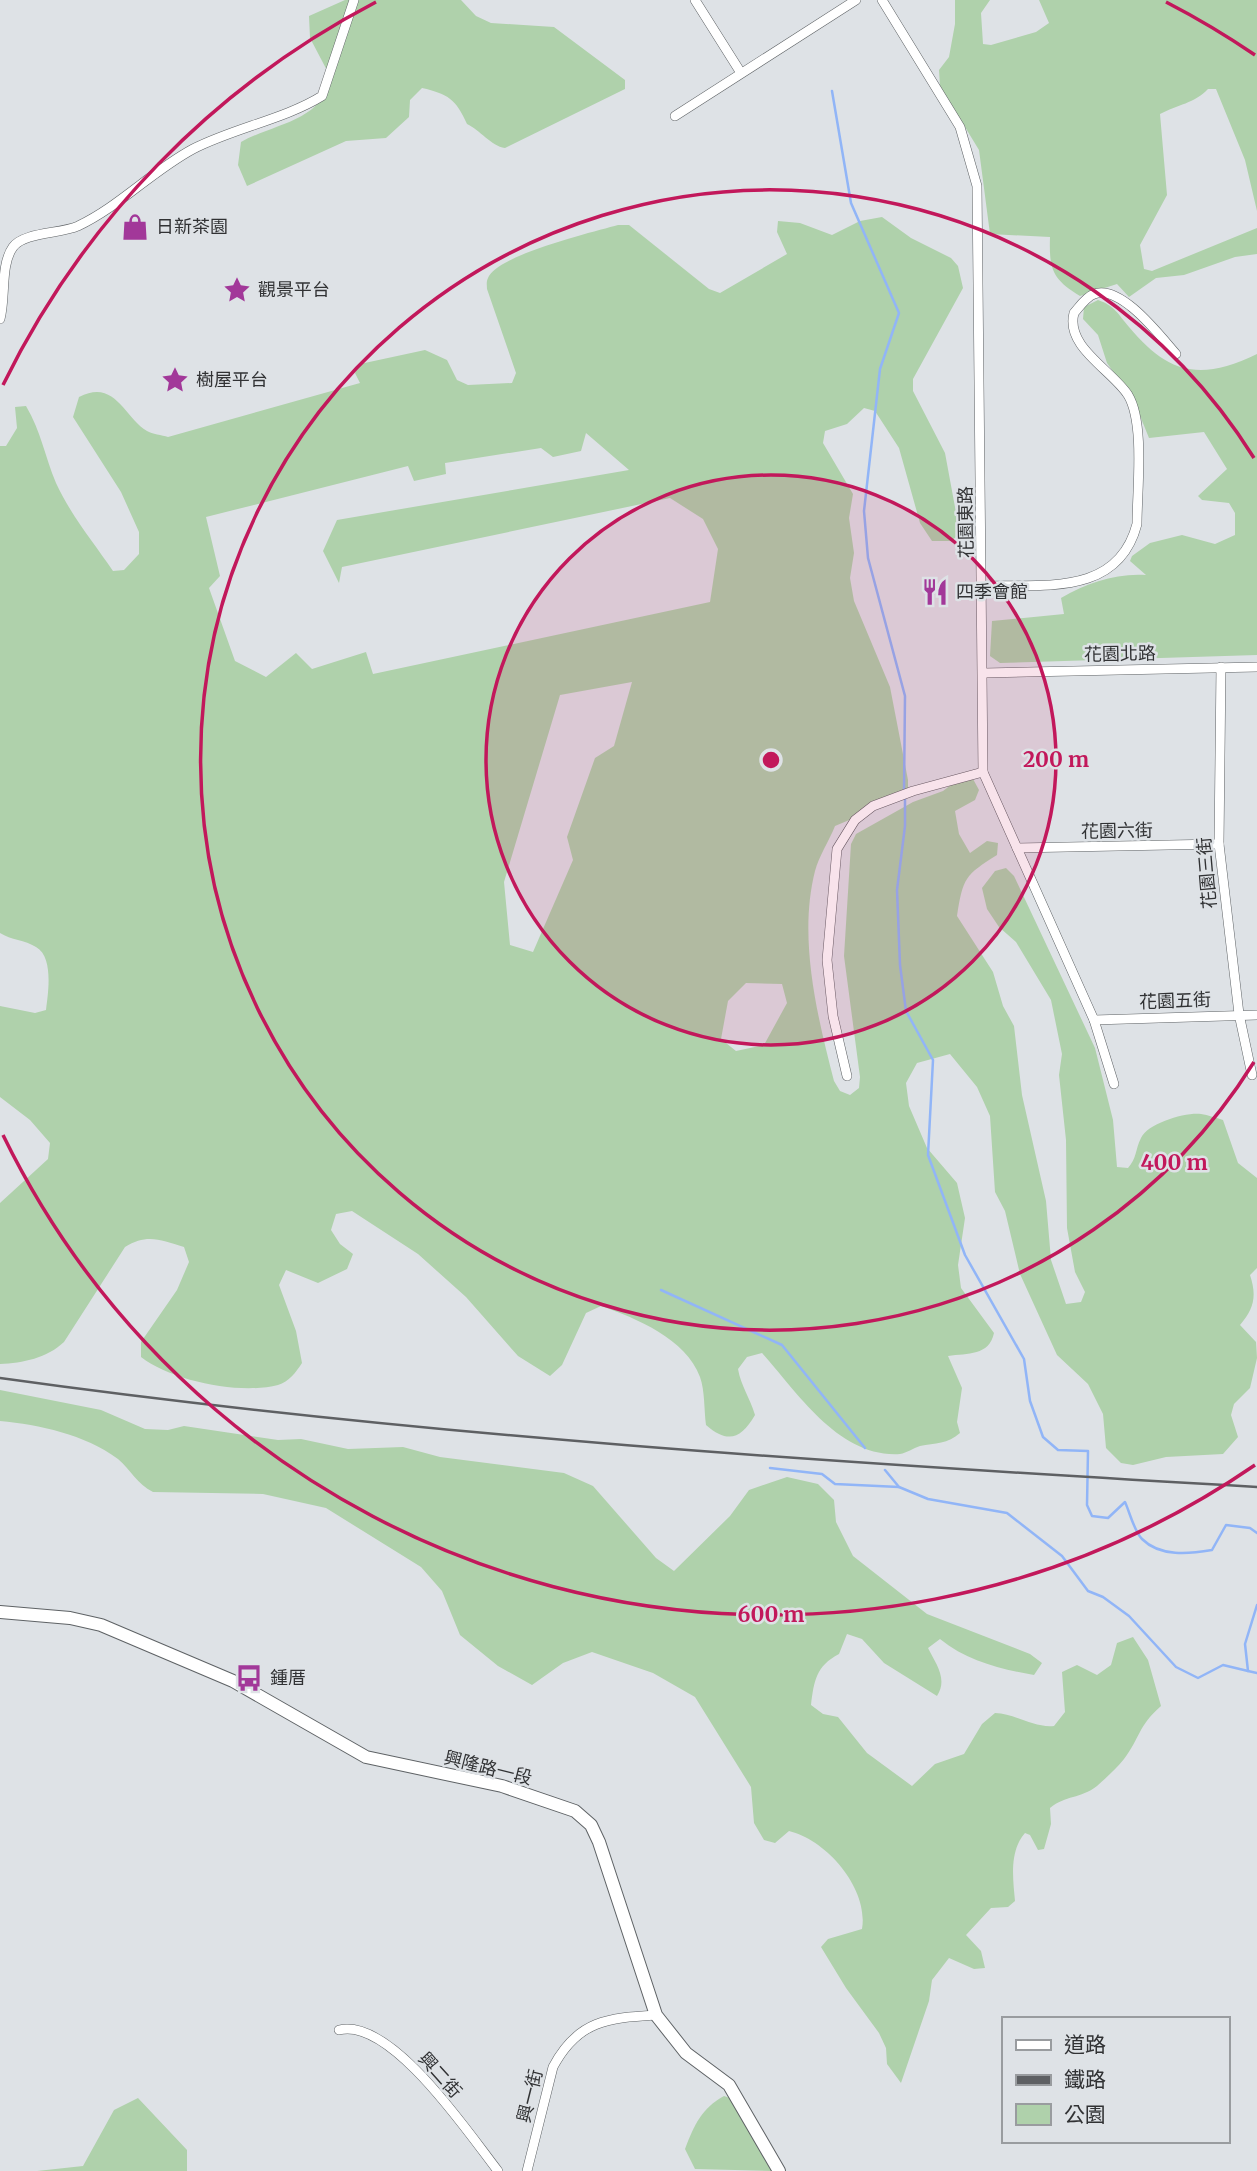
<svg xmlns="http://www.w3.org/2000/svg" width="1257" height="2171" font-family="Merriweather,'Noto Sans TC',serif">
<rect width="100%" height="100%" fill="#dee2e6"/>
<g fill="#afd1ab" fill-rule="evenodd">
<path d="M345 0H461L476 16 491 23 554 27 625 80V89L505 148C491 146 480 130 467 124 456 99 448 94 422 88L410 100 409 117 386 138 346 141 247 186 238 165 241 142C275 123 321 122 331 78L310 38 309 16Z"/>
<path d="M955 0H990L981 13 983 44 991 45 1036 32 1049 23 1039 0H1257V211L1245 160 1216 89H1208C1195 103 1177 105 1160 114L1167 195 1140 245 1144 269 1152 271 1257 228V254L1235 257 1184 275 1156 278 1129 297 1117 284 1080 296C1052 279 1049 269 1050 237L990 234 979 150 940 86 939 70 949 57 955 24Z"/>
<path d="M882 217 911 238 951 258 958 266 963 288 913 379V391L945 453 960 534 951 541H932L920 523 899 448 875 411 864 408 847 424 825 431 823 443 853 494 849 518 854 553 850 578 854 601 890 687 908 780V792L899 799 835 826C829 841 819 856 815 871 798 938 817 1015 834 1081L840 1091 850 1095 859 1088 860 1077 844 956 851 844 856 834 913 802 943 791 960 778 973 779 979 790 975 800 955 811 959 834 970 853 987 841 998 843 997 855C965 875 963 878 957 916L993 972 1003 1006 1014 1026 1022 1095 1046 1201 1051 1260 1066 1304 1081 1302 1085 1292 1075 1272 1067 1228 1066 1140 1059 1075 1062 1054 1051 1000 1016 942 999 927 987 909 982 888 995 871 1006 868 1014 876 1095 1048 1113 1120 1117 1167 1128 1168C1137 1158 1135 1150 1141 1138 1148 1123 1186 1112 1201 1114 1208 1115 1216 1118 1223 1120L1238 1163 1257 1178V1268L1250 1275C1257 1296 1254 1309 1240 1325L1256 1342 1257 1358 1250 1388 1234 1404 1231 1415 1238 1437 1223 1454 1166 1457 1133 1465 1121 1463 1106 1448 1103 1414 1088 1384 1057 1355 1020 1274 1005 1211 995 1192 990 1116 977 1087 950 1054 917 1063 906 1083 909 1106 927 1148 957 1183 965 1218 958 1265 961 1288 994 1333C989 1356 968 1353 948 1356L962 1388 957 1422 960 1433C948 1444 935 1443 920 1446 913 1448 907 1453 900 1454 839 1458 798 1393 762 1353L747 1357 738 1369C741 1386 750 1398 755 1415 741 1439 728 1444 706 1425 704 1410 705 1391 700 1377 686 1339 636 1318 601 1306L586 1313 562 1365 550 1376 518 1356 466 1297 418 1254 352 1211 336 1214 331 1230 340 1244 353 1254 347 1269 318 1283 286 1270 279 1285 296 1331 302 1363C296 1372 289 1382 278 1385 240 1395 172 1381 141 1357V1342L177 1290 189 1262 184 1247C161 1240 147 1233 125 1247L64 1342C47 1358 23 1363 0 1364V1203L48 1159 50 1143 30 1120 0 1097V1006L35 1013 46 1010C48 994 54 957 36 947 25 940 11 940 0 933V446H6L17 428 15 407 26 406C41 431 45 457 56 483 70 514 94 543 113 571L124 570 139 554V532L121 492 73 417 79 397C115 378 124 417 147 431 152 434 162 435 168 437L360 383 355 373 360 364 425 350 447 360 457 380 468 385 512 383 516 373 487 289C487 286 486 282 488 278 497 255 593 232 618 225H629L709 289 720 293 787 254 777 232 778 221 800 223 832 235 860 221ZM586 433 629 470 337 520 323 551 339 583 342 567 670 498 703 519 718 549 710 602 373 674 366 652 312 669 296 653 266 677 235 661 209 588 220 576 206 517 408 466 414 481 446 474 445 463 541 448 553 457 581 451ZM632 682 614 746 595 758 567 837 573 860 533 952 510 945 504 882 560 695ZM746 983 782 984 787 1003 764 1045 736 1051 721 1039 728 1001Z"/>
<path d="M1098 300C1115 306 1118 314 1129 327 1169 375 1201 381 1257 354V655L1000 663 990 656 992 621 1064 614 1061 598C1087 583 1116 573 1146 575L1130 561 1132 556 1150 543 1182 535 1215 544 1235 535V513L1229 503 1202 500 1198 496 1227 469 1204 432 1149 438 1134 401 1107 363 1098 335 1083 319 1084 307Z"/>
<path d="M0 1390 101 1410 145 1429 168 1430 184 1426 278 1440 301 1439 348 1449 403 1447 440 1457 564 1473 593 1486 656 1558 674 1571 730 1516 749 1490 787 1477 818 1484 834 1500 836 1522 853 1556 927 1614 1030 1654 1042 1663 1034 1675C1000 1669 967 1661 940 1639L928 1648C936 1664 948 1679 937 1696L884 1663 862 1639 847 1634 839 1654C816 1666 814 1681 811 1705L823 1714 838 1717 867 1753 912 1786 935 1764 964 1754 982 1724 995 1713C1016 1714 1034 1728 1054 1726L1065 1712 1062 1672 1077 1665 1097 1675 1111 1665 1117 1643 1133 1637 1148 1660 1161 1706C1138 1726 1140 1738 1124 1759 1117 1768 1106 1778 1097 1786 1080 1799 1066 1795 1050 1808L1051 1824 1044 1849 1038 1850 1030 1835 1025 1833C1009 1851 1013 1879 1015 1901L1008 1907 991 1908 966 1935 981 1951 985 1968 974 1969 949 1958 932 1980 929 2001 901 2083 887 2064 886 2048 879 2033 846 1988 821 1947 828 1939 862 1929C869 1889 827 1840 789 1831L775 1843 764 1840 754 1823 751 1787 695 1697 653 1673 592 1652 563 1663 532 1685 498 1666 460 1635 442 1591 421 1567 326 1508 263 1494 153 1492C137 1484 131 1470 118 1459 84 1434 40 1425 0 1421Z"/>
<path d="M724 2096 733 2099 772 2171 695 2169 685 2149C694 2125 702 2108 724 2096Z"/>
<polygon points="138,2098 187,2150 187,2171 37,2171 83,2166 114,2110"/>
</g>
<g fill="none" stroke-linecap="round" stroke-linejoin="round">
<g stroke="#91b5f7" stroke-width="2.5">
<polyline points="832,91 851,203 899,313 880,369 864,511 868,558 905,696 904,792"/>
<path d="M905 798V826L897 890 900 965 906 1011 933 1060 928 1155 965 1255 1024 1359 1030 1401 1043 1437 1058 1450 1088 1451 1087 1505 1092 1516 1108 1518 1125 1502C1130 1513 1134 1531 1142 1539 1160 1557 1189 1554 1212 1550L1226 1525 1250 1528 1257 1533"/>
<polyline points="661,1290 782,1345 865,1448"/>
<polyline points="770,1468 822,1474 835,1484 899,1487"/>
<polyline points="885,1470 899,1487 928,1499 1007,1513 1062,1556 1088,1591 1103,1597 1129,1616 1176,1667 1198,1678 1223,1665 1248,1671"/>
<polyline points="1257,1605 1245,1644 1248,1671 1257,1673"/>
</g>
<defs>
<g id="street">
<polyline points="695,0 741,73"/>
<polyline points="882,0 960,127 977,186 983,772 1094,1020 1114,1084"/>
<polyline points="675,116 856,0"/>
<path d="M0 319C6 297 0 265 13 247 24 232 60 234 78 226 120 206 152 171 193 149 234 128 285 119 322 96L354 0"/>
<path d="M983 586C1043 584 1118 597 1137 524 1137 490 1145 423 1128 395 1112 370 1065 347 1074 313 1080 306 1086 297 1094 294 1121 284 1160 336 1176 354"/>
<polyline points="1221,667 1219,844 1239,1014 1252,1075"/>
<polyline points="984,673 1257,667"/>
<polyline points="1017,848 1219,844"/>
<polyline points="1094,1020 1257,1015"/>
<polyline points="847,1076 833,1016 827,960 837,849 855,820 873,806 913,791 983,772"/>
<path d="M339 2030C391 2017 469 2134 498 2171"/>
<path d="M527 2171 553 2067C578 2020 608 2018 656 2015"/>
</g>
<polyline id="secondary" points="0,1612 70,1618 101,1625 233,1681 366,1757 502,1786 575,1811 591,1825 599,1842 656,2015 686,2053 729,2085 779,2171"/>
</defs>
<use href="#street" stroke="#5e6265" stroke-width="10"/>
<use href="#secondary" stroke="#5e6265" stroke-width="14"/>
<use href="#street" stroke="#fff" stroke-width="9"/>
<use href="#secondary" stroke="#fff" stroke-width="12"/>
<path stroke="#5e6063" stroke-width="2.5" d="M0 1378C415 1436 839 1463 1257 1487"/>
</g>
<circle cx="771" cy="760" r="285" fill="#c2185b" fill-opacity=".12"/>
<g fill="none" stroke="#c2185b" stroke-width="3.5">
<circle cx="771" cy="760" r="285"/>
<path d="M1254 1062A570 570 0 1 1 1254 458"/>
<path d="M1255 1465A855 855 0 0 1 3 1135M3 385A855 855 0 0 1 376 2M1166 2A855 855 0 0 1 1255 55"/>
</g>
<defs>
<symbol id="shop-bare" viewBox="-9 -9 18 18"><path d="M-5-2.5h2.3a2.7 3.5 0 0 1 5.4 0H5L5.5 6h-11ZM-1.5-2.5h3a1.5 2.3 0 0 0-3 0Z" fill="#a23899" stroke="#dee2e6" stroke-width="2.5" paint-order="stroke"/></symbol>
<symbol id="sight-bare" viewBox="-9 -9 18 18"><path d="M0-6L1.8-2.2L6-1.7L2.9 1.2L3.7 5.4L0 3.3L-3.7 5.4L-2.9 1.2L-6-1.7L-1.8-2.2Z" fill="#a23899" stroke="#dee2e6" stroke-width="2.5" paint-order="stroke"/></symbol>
<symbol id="restaurant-bare" viewBox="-9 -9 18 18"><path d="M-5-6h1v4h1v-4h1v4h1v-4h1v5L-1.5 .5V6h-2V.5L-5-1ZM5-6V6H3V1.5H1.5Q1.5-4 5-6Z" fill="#a23899" stroke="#dee2e6" stroke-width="2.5" paint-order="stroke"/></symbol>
<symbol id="bus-bare" viewBox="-9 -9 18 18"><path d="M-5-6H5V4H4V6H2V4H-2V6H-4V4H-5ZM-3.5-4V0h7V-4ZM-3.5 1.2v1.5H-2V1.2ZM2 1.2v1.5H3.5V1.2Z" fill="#a23899" stroke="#dee2e6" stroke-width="2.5" paint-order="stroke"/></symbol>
</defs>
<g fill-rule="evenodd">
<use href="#shop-bare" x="116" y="208" width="38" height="38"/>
<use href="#sight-bare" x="218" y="271" width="38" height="38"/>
<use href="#sight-bare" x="156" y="361" width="38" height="38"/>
<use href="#restaurant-bare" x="916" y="573" width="38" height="38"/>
<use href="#bus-bare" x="230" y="1659" width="38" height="38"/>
</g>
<g text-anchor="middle" stroke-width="5" stroke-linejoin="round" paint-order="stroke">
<g font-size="18" fill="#313234" stroke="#dee2e6" text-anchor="start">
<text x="156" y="233">日新茶園</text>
<text x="258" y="296">觀景平台</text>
<text x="196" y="386">樹屋平台</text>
<text x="956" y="598">四季會館</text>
<text x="270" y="1684">鍾厝</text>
</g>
<g font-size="18" fill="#313234" stroke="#dee2e6">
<text transform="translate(966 522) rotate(-91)" y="6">花園東路</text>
<text transform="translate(1120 654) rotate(-1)" y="6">花園北路</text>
<text transform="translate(1117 831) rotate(-1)" y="6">花園六街</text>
<text transform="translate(1207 873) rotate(-95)" y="6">花園三街</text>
<text transform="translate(1175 1001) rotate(-2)" y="6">花園五街</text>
<text transform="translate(488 1768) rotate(14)" y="6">興隆路一段</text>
<text transform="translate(440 2075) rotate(48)" y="6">興二街</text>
<text transform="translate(530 2096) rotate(-76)" y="6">興一街</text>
</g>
</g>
<circle cx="771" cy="760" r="10" fill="#c2185b" stroke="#dee2e6" stroke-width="3.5"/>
<g font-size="21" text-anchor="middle" font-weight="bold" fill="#c2185b" stroke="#dee2e6" stroke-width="5" stroke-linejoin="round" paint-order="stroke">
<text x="1056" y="767">200 m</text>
<text x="1174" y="1170">400 m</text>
<text x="771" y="1622">600 m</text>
</g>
<rect x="1002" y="2017" width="228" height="126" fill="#dee2e6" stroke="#999c9f" stroke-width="2"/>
<rect x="1016" y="2040" width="35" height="10" fill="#ffffff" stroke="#999c9f" stroke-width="2"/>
<text x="1064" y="2052" font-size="21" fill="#313234">道路</text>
<rect x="1016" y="2075" width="35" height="10" fill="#5e6063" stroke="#999c9f" stroke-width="2"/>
<text x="1064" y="2087" font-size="21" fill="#313234">鐵路</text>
<rect x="1016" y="2104" width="35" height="21" fill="#afd1ab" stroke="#999c9f" stroke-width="2"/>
<text x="1064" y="2122" font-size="21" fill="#313234">公園</text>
</svg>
